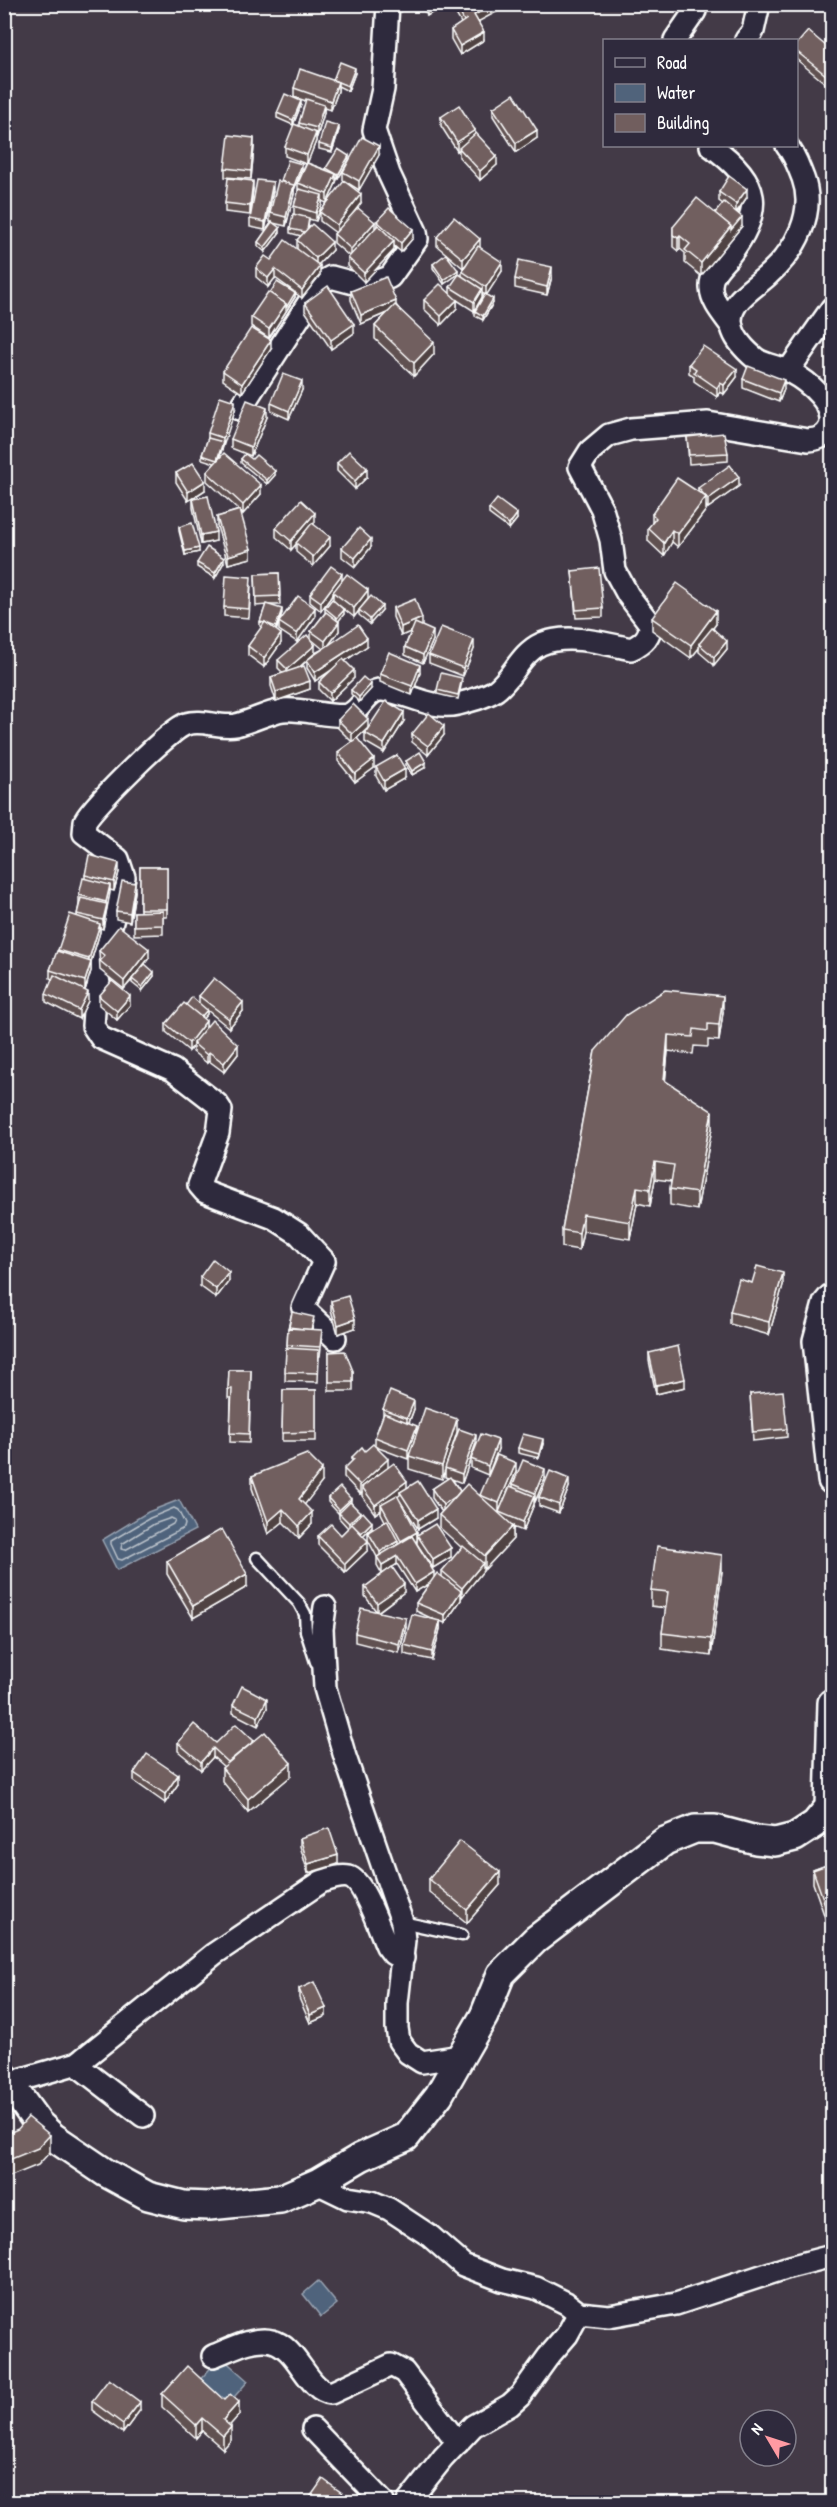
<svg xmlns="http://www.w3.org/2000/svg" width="837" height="2507" font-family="'Patrick Hand',sans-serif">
<rect width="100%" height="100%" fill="#433a47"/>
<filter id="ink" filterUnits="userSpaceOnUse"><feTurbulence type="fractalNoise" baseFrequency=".0167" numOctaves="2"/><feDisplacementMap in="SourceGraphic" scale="12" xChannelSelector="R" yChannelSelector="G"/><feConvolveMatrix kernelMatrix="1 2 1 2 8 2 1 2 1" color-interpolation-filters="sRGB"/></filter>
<g filter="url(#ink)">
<g fill="#50637b" stroke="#96a1b0" stroke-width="1.5">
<polygon points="179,1500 195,1530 117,1570 102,1540 148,1512"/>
<polygon points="318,2281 337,2304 321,2317 303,2294"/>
<polygon points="221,2357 248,2381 222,2411 194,2386"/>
</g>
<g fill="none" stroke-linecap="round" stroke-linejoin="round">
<g stroke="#b9c1ca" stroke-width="1.5">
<polygon points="174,1508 178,1510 185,1524 184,1528 122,1560 118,1559 111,1544 111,1541 150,1518"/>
<polygon points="171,1518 175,1520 173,1524 125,1550 121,1549 122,1544 154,1524"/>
</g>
<defs>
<g id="service">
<polyline points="257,1558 299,1603 305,1614 306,1631 316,1662"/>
<polyline points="402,1922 462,1935"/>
</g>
<g id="minor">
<polyline points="675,40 695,11"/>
<polyline points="746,40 753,31 759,4"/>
<path d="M711 146C761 181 765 210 728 257 720 266 710 275 711 288 712 302 723 314 731 325"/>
<polyline points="788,371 832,308"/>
<polyline points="240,409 322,282 331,277 365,286 390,277 417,239 416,232 389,174 374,130 383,89 388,4"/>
<path d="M335 1338 303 1308 324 1261 299 1234 274 1218 205 1192 199 1185 218 1133 221 1110 217 1104 173 1070 101 1038 93 1026 95 996 99 984 95 961 110 929 124 877 118 859 84 833 85 821C94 805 170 729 186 724 203 719 219 728 236 725 250 722 272 711 283 710 302 708 332 718 347 715 362 712 366 688 383 690 409 693 431 710 458 704 470 701 486 697 496 690 513 677 521 653 541 644 568 633 603 643 631 649 642 644 651 637 650 624L628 595 615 571 611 540 602 509 580 467 590 451 609 435 631 429 708 423 808 440C819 439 825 437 830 427 837 404 807 381 790 372 779 366 766 366 756 359 745 350 735 340 732 327 725 302 755 288 769 274 796 250 816 213 803 178 798 166 795 155 787 146"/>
<polyline points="325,1607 322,1629 325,1688 345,1757 402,1922 404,1940 397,2003 397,2028 399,2041 408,2053 422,2062 461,2056"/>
<polyline points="78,2063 82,2069 143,2116"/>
<path d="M9 2083 78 2063 214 1954 321 1882C330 1879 340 1875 349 1877 364 1881 380 1931 387 1946L393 1954 403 1958"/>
<polyline points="317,2183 348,2198 372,2202 389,2209 430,2236 463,2265 502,2280 536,2288 566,2303 579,2313 609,2316 676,2304 789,2267 832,2256"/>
<path d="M213 2356C229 2350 254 2336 272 2341 298 2347 307 2391 331 2393L391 2365 404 2372 458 2443"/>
<polyline points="313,2429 383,2502"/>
<polyline points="408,2502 443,2458 473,2426 510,2405 520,2396 548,2357 567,2335 579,2313"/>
</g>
<g id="tertiary">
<polyline points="832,1298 827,1304 817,1341 832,1480"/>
<polyline points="4,2076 38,2123 53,2137 106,2173 148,2196 184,2205 209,2206 280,2199 317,2183 361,2157 406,2137 439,2095 461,2056 484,2016 501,1974 535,1940 665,1841 695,1829 715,1829 756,1840 775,1842 795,1837 815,1824 829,1807 832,1703"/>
</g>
</defs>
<use href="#service" stroke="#fff" stroke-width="15"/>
<use href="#minor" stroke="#fff" stroke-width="26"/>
<use href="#tertiary" stroke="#fff" stroke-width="32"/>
<use href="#service" stroke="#2f2a3d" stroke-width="10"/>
<use href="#minor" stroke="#2f2a3d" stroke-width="21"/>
<use href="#tertiary" stroke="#2f2a3d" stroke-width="27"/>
</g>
<g fill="#615151" stroke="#fff" stroke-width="1.5" fill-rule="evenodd">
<polygon points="421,4 446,4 427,16"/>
<polygon points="498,4 498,11 478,21 484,40 460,55 451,39 451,30 461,23 456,14 456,5"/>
<polygon points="796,45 832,51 832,89 796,59"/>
<polygon points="355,73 348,91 338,86 338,91 331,110 324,108 324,113 317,137 316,136 316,141 307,163 326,170 326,168 349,160 338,179 336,178 336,183 328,201 361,203 354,212 375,229 377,227 377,221 413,238 401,252 394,246 394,250 364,282 348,266 348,258 349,256 334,243 334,234 336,233 320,221 320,212 327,203 322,201 322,204 316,221 309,219 308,228 332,250 318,265 320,275 302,298 295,293 295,297 269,338 251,326 251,317 270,293 293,291 275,278 268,287 256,277 256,268 271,260 297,249 297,240 301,236 290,233 290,229 294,214 294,206 298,192 298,183 306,164 285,156 285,147 299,127 299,123 306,101 294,97 294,88 333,81"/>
<polygon points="301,105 293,125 277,118 277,113"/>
<polygon points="493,108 537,138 516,152 493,116"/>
<polygon points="441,117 475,134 497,165 480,180 459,157 459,149 457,151 441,126"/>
<polygon points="339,130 332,152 319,149 319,144"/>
<polygon points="254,147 251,179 225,177 225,168"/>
<polygon points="379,155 359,190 343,180 343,172"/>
<polygon points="302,169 294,190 294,194 286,226 273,223 280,232 265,252 258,246 258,242 272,222 270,222 270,213 281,182"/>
<polygon points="253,189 250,215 225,212 225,203"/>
<polygon points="273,191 265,230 250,227 250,219"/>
<polygon points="719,192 747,197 737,213 742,226 701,276 685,263 685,253 680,249 678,251 673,247 673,227 715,213 723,204 719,201"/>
<polygon points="437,237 480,248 502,271 486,295 493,303 483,320 475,316 475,311 485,295 482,293 482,297 474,311 457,300 457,308 441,325 424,309 424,300 450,293 450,287 462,276 462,271 467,263 463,268 437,246"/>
<polygon points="433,264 458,274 444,284 433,268"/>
<polygon points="552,276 547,295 515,288 515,279"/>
<polygon points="351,291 396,305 434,354 414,376 375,339 375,326 387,313 361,324 351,300"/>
<polygon points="305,303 354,333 331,349 305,311"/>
<polygon points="271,349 242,393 223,380 223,371"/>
<polygon points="689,364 737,377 724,394 720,392 717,397 694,381 694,376 689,373"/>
<polygon points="743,379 784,389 779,402 743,388"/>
<polygon points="302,390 289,419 271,411 271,403"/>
<polygon points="235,410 218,459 261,494 243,514 240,511 251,558 228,564 217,526 217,517 239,510 207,481 207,472 215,463 202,459 202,455 208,438 208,433"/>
<polygon points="267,417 251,456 231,448 231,439"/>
<polygon points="687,437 728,453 728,461 689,464"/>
<polygon points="241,459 275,475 267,484 241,463"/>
<polygon points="337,463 367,477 355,489 337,471"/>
<polygon points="176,473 205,490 188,501 176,482"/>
<polygon points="739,486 708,508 706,506 706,510 678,547 672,542 664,556 648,541 648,528 652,524 652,514 698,492 698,488"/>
<polygon points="193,499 216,541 201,544 193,508"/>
<polygon points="489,509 517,519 509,529 489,514"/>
<polygon points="315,522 313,524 330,546 313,566 296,552 296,544 291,550 276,537 276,528"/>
<polygon points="179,527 199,552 185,555 179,531"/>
<polygon points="371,547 355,567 342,557 342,548"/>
<polygon points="224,562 215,578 197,567 197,563"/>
<polygon points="572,571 603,608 603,617 576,618"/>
<polygon points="279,573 280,605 270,605 282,613 276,631 281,643 264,667 248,655 248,646 262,627 260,626 260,622 266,605 256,606 255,574"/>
<polygon points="342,581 368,599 354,617 336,603 344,614 338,621 339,631 329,645 367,646 345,661 354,678 330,701 319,690 319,682 330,671 315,681 307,668 307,661 299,668 310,689 276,701 271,686 271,677 283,673 278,668 278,660 315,653 323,649 311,639 311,631 325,613 325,608 333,601 333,594 321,611 310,602 310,594"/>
<polygon points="251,586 249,618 224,616 224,607"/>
<polygon points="393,608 422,627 433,640 423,663 405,655 405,647 411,631 401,636 393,617"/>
<polygon points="359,610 382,610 370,624 359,615"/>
<polygon points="315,617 297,642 279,630 279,622"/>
<polygon points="652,618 716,624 713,628 727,649 714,665 699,652 699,648 691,658 652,630"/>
<polygon points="474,649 463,676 429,663 429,655"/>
<polygon points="420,673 412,695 380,682 380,674"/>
<polygon points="462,682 458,699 437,694 437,690"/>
<polygon points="371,689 359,702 351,694 351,690"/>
<polygon points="338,720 368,728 357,738 374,768 355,782 338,761 338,752 352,742 338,728"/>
<polygon points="404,721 384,753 365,742 365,733"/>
<polygon points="412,734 444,735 428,755 412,742"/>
<polygon points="406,761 426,767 412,775 406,765"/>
<polygon points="376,767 405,778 384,790 376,776"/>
<polygon points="140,867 167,867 167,917 163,917 163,934 134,935 134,912 140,912"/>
<polygon points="119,872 114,891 110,890 103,929 100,928 100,932 91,962 91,971 85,990 88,1001 79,1019 46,1002 46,994 52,979 50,978 50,970 58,950 77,916 79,904 79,895 85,878 85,875"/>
<polygon points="135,892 130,922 116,919 116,911"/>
<polygon points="99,951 149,958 141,969 154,976 142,991 132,983 132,980 124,989 100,970"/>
<polygon points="99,996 130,1005 117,1020 99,1005"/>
<polygon points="199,996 243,1011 229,1028 207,1010 207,1014 203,1018 206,1027 238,1054 224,1072 209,1061 207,1063 193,1052 193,1046 189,1051 166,1032 166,1024 186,1005 199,1003"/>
<polygon points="723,1012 719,1041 708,1040 708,1047 694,1046 693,1054 668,1051 665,1081 712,1128 697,1210 670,1205 670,1189 671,1181 655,1179 650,1206 637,1203 630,1239 583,1231 579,1250 562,1247 562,1230 595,1051"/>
<polygon points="200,1277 229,1281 216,1298 200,1286"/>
<polygon points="752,1283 783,1285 769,1335 730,1324 730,1312"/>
<polygon points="331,1301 355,1328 338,1334 331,1310"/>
<polygon points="292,1312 314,1321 312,1330 322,1339 320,1356 319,1356 318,1382 285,1381 286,1348 287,1348 288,1328"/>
<polygon points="329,1352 353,1371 353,1391 329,1391"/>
<polygon points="649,1353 685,1387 656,1394 649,1361"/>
<polygon points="229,1370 251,1370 249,1443 230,1442 231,1398 228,1398"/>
<polygon points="283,1390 316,1390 316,1441 282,1441"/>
<polygon points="750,1394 787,1429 787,1437 753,1441"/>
<path d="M383 1409H414L409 1423 417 1432H457L450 1455 476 1443 462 1483 452 1479 460 1491 480 1497V1495L516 1472 509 1489 513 1487V1484L545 1478 535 1502 534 1501V1504L523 1531 513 1527V1539L485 1569 483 1567V1571L462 1597 461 1596V1600L445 1623 440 1621V1629L432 1660 404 1654V1645L435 1620 416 1611V1603L430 1583 415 1592 397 1564 392 1567 404 1592 378 1612 406 1627 399 1653 355 1642V1633L376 1611 365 1596V1587L382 1574 377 1565V1557L368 1540V1532L385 1521 381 1513V1510L375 1514 362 1496V1493L360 1494 344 1477V1469L352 1462V1457L365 1451 375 1445V1437L383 1416ZM376 1447 408 1459 409 1456V1469L442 1479 445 1469V1477L448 1478 432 1489V1498L442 1512 439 1515V1527L462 1548 442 1571V1577L434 1578 415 1542 417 1541 400 1501 418 1529 436 1518 388 1468Z"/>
<polygon points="543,1444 539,1458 518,1453 518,1448"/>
<polygon points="498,1449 488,1475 471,1468 471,1459"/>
<polygon points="252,1476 322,1482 304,1504 312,1524 299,1538 283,1522 268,1534 252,1488"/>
<polygon points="569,1487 559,1513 539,1506 539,1497"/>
<polygon points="328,1498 351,1503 360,1515 372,1526 363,1536 368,1550 345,1572 318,1545 318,1536 341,1535 348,1528 339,1518 339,1514 328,1502"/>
<polygon points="417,1535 451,1557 433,1568 417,1544"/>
<polygon points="167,1561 247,1587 193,1618 167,1574"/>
<polygon points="722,1571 711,1656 662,1649 662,1633 666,1608 651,1606 651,1590"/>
<polygon points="233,1705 267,1708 258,1726 233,1713"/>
<polygon points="178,1743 216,1743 291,1776 248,1812 222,1781 222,1768 224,1767 213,1757 201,1770 178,1751"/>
<polygon points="134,1773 178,1784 165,1803 134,1781"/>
<polygon points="300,1838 338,1864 308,1873 300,1846"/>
<polygon points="832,1863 832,1928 829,1929 813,1883 813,1870"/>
<polygon points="429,1879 500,1885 467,1923 429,1892"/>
<polygon points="299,1989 326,2016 310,2023 299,1998"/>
<polygon points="162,2394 239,2415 229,2426 231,2440 223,2449 202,2431 196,2438 162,2407"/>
<polygon points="92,2401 140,2410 123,2433 92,2410"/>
<polygon points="311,2496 346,2502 311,2502"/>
</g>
<g fill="#4f4242" stroke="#fff" stroke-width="1.5">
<polygon points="432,4 446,4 427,16 427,7"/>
<polygon points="494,4 498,4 498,11 474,24 474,15"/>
<polygon points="484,32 484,40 460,55 460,46"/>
<polygon points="355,68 355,73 348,91 348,86"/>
<polygon points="338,82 338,91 331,110 331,101"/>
<polygon points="301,101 301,105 293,125 293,120"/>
<polygon points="324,105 324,113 317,137 317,128"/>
<polygon points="339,126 339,130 332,152 332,148"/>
<polygon points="475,130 475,138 457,151 457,142"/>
<polygon points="537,130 537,138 516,152 516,143"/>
<polygon points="316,133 316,141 307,164 307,155"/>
<polygon points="254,138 254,147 251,179 251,171"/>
<polygon points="379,146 379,155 359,190 359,181"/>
<polygon points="349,156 349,160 338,179 338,175"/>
<polygon points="497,156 497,165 480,180 480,171"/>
<polygon points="302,164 302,169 294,190 294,194 286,226 286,217 294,185"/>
<polygon points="336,174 336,183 327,203 327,194"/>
<polygon points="253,181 253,189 250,215 250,206"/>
<polygon points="273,182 273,191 265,230 265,222"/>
<polygon points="747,189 747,197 736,213 736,204"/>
<polygon points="361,194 361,203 337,234 337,225"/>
<polygon points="322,195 322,204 316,221 316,213"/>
<polygon points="742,217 742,226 701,276 701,263 731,226"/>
<polygon points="375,222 375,231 351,258 351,249"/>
<polygon points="280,228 280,232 265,252 265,247"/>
<polygon points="413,229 413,238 401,252 401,243"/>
<polygon points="680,236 680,249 678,251 678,238"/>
<polygon points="480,239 480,248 463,268 463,259"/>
<polygon points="394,241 394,250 364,282 364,273"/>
<polygon points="332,242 332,250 316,267 316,258"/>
<polygon points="502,262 502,271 486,296 486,287"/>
<polygon points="320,266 320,275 302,298 302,290"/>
<polygon points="552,267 552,276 547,295 547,287"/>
<polygon points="275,269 275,278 268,287 268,278"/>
<polygon points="458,270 458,274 444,284 444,280"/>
<polygon points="482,289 482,297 474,311 474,302"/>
<polygon points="295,293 295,297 269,338 269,329 286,304"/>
<polygon points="493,299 493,303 483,320 483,316"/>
<polygon points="457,300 457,308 441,325 441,316"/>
<polygon points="396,301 396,309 361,324 361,315"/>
<polygon points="354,324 354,333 331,349 331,340"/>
<polygon points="271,340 271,349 242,393 242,384"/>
<polygon points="434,342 434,354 414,376 414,363"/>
<polygon points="737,369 737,377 724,394 724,385"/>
<polygon points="784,380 784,389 779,402 779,393"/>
<polygon points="302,381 302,390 289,419 289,411"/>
<polygon points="720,383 720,392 717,397 717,388"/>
<polygon points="235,401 235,410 223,447 223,438"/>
<polygon points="267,408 267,417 251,456 251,447"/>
<polygon points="223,442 223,447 217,464 217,460"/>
<polygon points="367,468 367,477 355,489 355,481"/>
<polygon points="275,471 275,475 267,484 267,480"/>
<polygon points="739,477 739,486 708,508 708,499"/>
<polygon points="205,481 205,490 188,501 188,492"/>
<polygon points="261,485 261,494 243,514 243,505"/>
<polygon points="706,497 706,510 678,547 678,534"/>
<polygon points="315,513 315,522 291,550 291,541"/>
<polygon points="517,514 517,519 509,529 509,525"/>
<polygon points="672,530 672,542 664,556 664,543"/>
<polygon points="216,532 216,541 201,544 201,535"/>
<polygon points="330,537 330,546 313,566 313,557"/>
<polygon points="371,539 371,547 355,567 355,558"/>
<polygon points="199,548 199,552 185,555 185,551"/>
<polygon points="251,549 251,558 228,564 228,556"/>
<polygon points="224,558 224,562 215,578 215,573"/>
<polygon points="342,574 342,583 333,592 333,594 321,611 321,602"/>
<polygon points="368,590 368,599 354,617 354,608"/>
<polygon points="382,606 382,610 370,624 370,619"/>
<polygon points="315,608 315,617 297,642 297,634"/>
<polygon points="282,609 282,613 276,631 276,627"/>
<polygon points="344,610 344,614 337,623 337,618"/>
<polygon points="716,611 716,624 700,645 699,644 699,648 691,658 691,645"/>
<polygon points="422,618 422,627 401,636 401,627"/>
<polygon points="339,622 339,631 325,650 325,641"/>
<polygon points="433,631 433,640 423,663 423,655"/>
<polygon points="281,634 281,643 264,667 264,658"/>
<polygon points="367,638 367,646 315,681 315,672"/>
<polygon points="474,640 474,649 463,676 463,668"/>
<polygon points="727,641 727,649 714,665 714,657"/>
<polygon points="315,645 315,653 287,678 287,669"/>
<polygon points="420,665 420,673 412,695 412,686"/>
<polygon points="354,670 354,678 330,701 330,693"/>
<polygon points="310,681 310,689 276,701 276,692"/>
<polygon points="371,684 371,689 359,702 359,697"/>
<polygon points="404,712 404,721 384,753 384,744"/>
<polygon points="368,719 368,728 352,743 352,734"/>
<polygon points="444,726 444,735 428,755 428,746"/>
<polygon points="374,759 374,768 355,782 355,774"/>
<polygon points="426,762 426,767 412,775 412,771"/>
<polygon points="405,769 405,778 384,790 384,781"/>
<polygon points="119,863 119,872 114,891 114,882"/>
<polygon points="135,883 135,892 130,922 130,913"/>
<polygon points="110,885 110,893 103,929 103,920 106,908 106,902"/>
<polygon points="100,924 100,932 89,968 89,959"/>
<polygon points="149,949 149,958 124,989 124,981"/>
<polygon points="91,962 91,971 85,990 85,981"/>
<polygon points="154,972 154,976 142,991 142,987"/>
<polygon points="88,992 88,1001 79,1019 79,1010"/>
<polygon points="130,996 130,1005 117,1020 117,1011"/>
<polygon points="723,996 723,1012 719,1041 719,1025"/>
<polygon points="243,1002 243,1011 229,1028 229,1019"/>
<polygon points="207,1010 207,1014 199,1023 199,1019"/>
<polygon points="206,1021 206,1030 193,1043 193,1046 189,1051 189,1043"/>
<polygon points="668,1035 668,1051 664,1096 664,1080"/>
<polygon points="238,1045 238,1054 224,1072 224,1063"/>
<polygon points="209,1052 209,1061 207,1063 207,1055"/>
<polygon points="712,1111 712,1128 697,1210 697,1193"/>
<polygon points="655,1162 655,1179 650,1206 650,1189"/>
<polygon points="637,1187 637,1203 630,1239 630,1222"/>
<polygon points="583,1214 583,1231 579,1250 579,1233"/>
<polygon points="229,1272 229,1281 216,1298 216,1289"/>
<polygon points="783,1273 783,1285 769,1335 769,1322"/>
<polygon points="355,1319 355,1328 338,1334 338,1325"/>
<polygon points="685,1379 685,1387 656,1394 656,1385"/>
<polygon points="414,1401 414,1409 407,1427 407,1418"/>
<polygon points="457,1419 457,1432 442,1479 442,1466"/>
<polygon points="417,1426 417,1435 408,1459 408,1450"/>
<polygon points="476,1435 476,1443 462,1483 462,1474"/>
<polygon points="543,1439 543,1444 539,1458 539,1454"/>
<polygon points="498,1440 498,1449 488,1475 488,1466"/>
<polygon points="388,1459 388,1468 362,1487 362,1493 360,1494 360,1485"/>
<polygon points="516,1463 516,1472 499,1512 499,1503"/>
<polygon points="322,1469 322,1482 299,1512 299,1499"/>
<polygon points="545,1469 545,1478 535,1502 535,1493"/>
<polygon points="569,1479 569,1487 559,1513 559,1505"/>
<polygon points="407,1481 407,1490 400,1492 400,1495 383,1508 381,1504 381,1510 375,1514 375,1505"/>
<polygon points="461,1492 443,1514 443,1505"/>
<polygon points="534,1496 534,1504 523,1531 523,1522"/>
<polygon points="351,1499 351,1503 339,1514 339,1510"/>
<polygon points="283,1509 283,1522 268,1534 268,1522"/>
<polygon points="436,1509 436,1518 418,1529 418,1520"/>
<polygon points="312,1512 312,1524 299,1538 299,1526"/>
<polygon points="360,1512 360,1516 349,1528 349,1523"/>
<polygon points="372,1522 372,1526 361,1538 361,1533"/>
<polygon points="513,1526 513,1539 485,1569 485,1556"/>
<polygon points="417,1532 417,1541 401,1549 401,1541"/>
<polygon points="368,1541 368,1550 345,1572 345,1564"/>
<polygon points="398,1541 398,1550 380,1560 380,1552"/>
<polygon points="451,1548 451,1557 433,1568 433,1559"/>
<polygon points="722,1555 722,1571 711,1656 711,1639"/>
<polygon points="397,1556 397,1564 382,1574 382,1565"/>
<polygon points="483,1563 483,1571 462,1597 462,1588"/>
<polygon points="434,1572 434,1581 415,1592 415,1584"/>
<polygon points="247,1574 247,1587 193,1618 193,1606"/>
<polygon points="404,1584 404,1592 377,1612 377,1603"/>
<polygon points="461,1591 461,1600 445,1623 445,1615"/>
<polygon points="406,1618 406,1627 399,1653 399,1644"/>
<polygon points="440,1621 440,1629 432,1660 432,1652"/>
<polygon points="267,1699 267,1708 258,1726 258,1717"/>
<polygon points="213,1748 213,1757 201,1770 201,1762"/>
<polygon points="291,1763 291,1776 248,1812 248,1799"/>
<polygon points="178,1775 178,1784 165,1803 165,1794"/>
<polygon points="338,1855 338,1864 308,1873 308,1864"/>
<polygon points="500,1872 500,1885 467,1923 467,1910"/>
<polygon points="832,1915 832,1928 829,1929 829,1916"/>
<polygon points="326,2008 326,2016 310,2023 310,2015"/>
<polygon points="50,2135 50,2152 38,2165 4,2179 4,2162"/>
<polygon points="140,2402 140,2410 123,2433 123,2424"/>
<polygon points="239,2402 239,2415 223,2433 223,2420"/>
<polygon points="202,2418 202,2431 196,2438 196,2425"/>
<polygon points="231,2427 231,2440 223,2449 223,2436"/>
<polygon points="346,2496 346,2502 341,2502"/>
</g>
<g fill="#715e5e" stroke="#fff" stroke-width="1.5">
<polygon points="457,4 494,4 474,15 484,32 460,46 451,30 467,19 464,21 456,5"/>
<polygon points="808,31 832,51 832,80 796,51 796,45"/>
<polygon points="340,62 355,68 348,86 333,80"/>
<polygon points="300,69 338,82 331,101 294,88"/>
<polygon points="285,94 301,101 293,120 277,113"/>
<polygon points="514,94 537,130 516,143 493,108"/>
<polygon points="306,99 324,105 317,128 299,123"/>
<polygon points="459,105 475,130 457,142 441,117"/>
<polygon points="325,122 339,126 332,148 319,144"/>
<polygon points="294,124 316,133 307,155 285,147"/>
<polygon points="476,133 497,156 480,171 459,148"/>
<polygon points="229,135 254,138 251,171 225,168"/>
<polygon points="362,137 379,146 359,181 343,172"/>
<polygon points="338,149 349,156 338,175 326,168"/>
<polygon points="288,160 302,164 294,186 281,181"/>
<polygon points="307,163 336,174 327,194 298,183"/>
<polygon points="729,176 747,189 736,204 719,192"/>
<polygon points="228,178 253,181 250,206 225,203"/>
<polygon points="257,180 273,182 265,222 250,219"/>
<polygon points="278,181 294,185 286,217 270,213"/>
<polygon points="344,181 361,194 337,225 320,212"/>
<polygon points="299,189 322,195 316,213 294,206"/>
<polygon points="697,198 731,226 701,263 685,250 690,244 680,236 678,238 673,235 673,227"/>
<polygon points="724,202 742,217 731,230 731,226 715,213"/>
<polygon points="358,208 375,222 351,249 334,234"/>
<polygon points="389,208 413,229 401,243 377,221"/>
<polygon points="293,214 309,218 307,230 305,232 290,229"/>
<polygon points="454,217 480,239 463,259 437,237"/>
<polygon points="272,222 280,228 265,247 258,242"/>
<polygon points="312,224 332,242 316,258 297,240"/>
<polygon points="378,225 394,241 364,273 348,258"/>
<polygon points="285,240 320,266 302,290 275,269 268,278 256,268 265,256 271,260"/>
<polygon points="478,246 502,262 486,287 462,271"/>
<polygon points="446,254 458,270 444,280 433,264"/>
<polygon points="519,260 552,267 547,287 515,279"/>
<polygon points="459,274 482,289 474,302 450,287"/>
<polygon points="386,277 396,301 361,315 351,291"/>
<polygon points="277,282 295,293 286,308 286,304 270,293"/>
<polygon points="440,284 457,300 441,316 424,300"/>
<polygon points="328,286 354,324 331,340 305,303"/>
<polygon points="268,292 286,304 269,329 251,317"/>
<polygon points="485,294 493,299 483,316 475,311"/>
<polygon points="395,305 434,342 414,363 375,326"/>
<polygon points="251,328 271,340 242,384 223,371"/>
<polygon points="703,346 737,369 724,385 720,383 717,388 694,372 696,369 689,364"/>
<polygon points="748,366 784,380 779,393 743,379"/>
<polygon points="283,374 302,381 289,411 271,403"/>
<polygon points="220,396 235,401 223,438 208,433"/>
<polygon points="247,400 267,408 251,447 231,439"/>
<polygon points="724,433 728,453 689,455 687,437"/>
<polygon points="208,438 223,442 217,460 202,455"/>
<polygon points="349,451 367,468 355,481 337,463"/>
<polygon points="224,453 261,485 243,505 207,472"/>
<polygon points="245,454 252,459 256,455 275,471 267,480 241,459"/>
<polygon points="193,463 205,481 188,492 176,473"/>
<polygon points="730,465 739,477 708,499 698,488"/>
<polygon points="677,478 706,497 678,534 672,530 664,543 648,528 656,518 652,514"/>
<polygon points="208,496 216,532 201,535 193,499"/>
<polygon points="497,499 517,514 509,525 489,509"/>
<polygon points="301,500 315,513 291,541 276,528"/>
<polygon points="240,510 251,549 228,556 217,517"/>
<polygon points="192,523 199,548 185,551 179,527"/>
<polygon points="312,523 330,537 313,557 296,543"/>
<polygon points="359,528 371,539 355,558 342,548"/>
<polygon points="207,547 224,558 215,573 197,563"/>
<polygon points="331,566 342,574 321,602 310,594"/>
<polygon points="599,568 603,608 576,610 572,571"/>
<polygon points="279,573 280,596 256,597 255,574"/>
<polygon points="347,574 368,590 354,608 333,592"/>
<polygon points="226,575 251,577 249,609 224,607"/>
<polygon points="677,583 716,611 691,645 652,618"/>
<polygon points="298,596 315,608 297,634 279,622"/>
<polygon points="371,596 382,606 370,619 359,610"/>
<polygon points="332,599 344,610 337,618 325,608"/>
<polygon points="415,599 422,618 401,627 393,608"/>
<polygon points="266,604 282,609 276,627 268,624 265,622 265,623 260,622"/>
<polygon points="326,612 339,622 325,641 311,631"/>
<polygon points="265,622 281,634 264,658 248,646"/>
<polygon points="415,623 433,631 423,655 405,647"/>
<polygon points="358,625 367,638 315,672 307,660"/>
<polygon points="441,627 474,640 463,668 429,655"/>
<polygon points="712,628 727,641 714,657 699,644"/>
<polygon points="307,635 315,645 287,669 278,660"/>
<polygon points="389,652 420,665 412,686 380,674"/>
<polygon points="343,659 354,670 330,693 319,682"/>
<polygon points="304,666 310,681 276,692 271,677"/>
<polygon points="441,673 462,678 458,695 437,690"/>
<polygon points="363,677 371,684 359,697 351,690"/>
<polygon points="386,701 404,712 384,744 365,733"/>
<polygon points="353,704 368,719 352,734 338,720"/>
<polygon points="429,713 444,726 428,746 412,734"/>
<polygon points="357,738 374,759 355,774 338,752"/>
<polygon points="420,752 426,762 412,771 406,761"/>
<polygon points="397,755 405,769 384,781 376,767"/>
<polygon points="89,855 119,863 114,882 85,875"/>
<rect x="140" y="867" width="27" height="42"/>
<polygon points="83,878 110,885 106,902 79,895"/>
<polygon points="122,881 135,883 130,913 116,911"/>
<polygon points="81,898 107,904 103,920 77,914"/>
<polygon points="163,911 163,925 134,926 134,912"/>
<polygon points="70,914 100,924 89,959 58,950"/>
<polygon points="119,926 149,949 124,981 100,961 105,956 99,951"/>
<polygon points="57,951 91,962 85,981 50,970"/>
<polygon points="145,964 154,972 142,987 132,979"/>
<polygon points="54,975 88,992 79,1010 46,994"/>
<polygon points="214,978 243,1002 229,1019 199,996"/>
<polygon points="112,981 130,996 117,1011 99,996"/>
<polygon points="665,990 723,996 719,1025 708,1024 708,1031 694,1029 693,1037 668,1035 664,1080 712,1111 697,1193 670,1189 674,1165 655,1162 650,1189 637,1187 630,1222 583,1214 579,1233 562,1230 595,1051 626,1015"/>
<polygon points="192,997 207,1010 201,1017 186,1005"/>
<polygon points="184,1003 206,1021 189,1043 166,1024"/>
<polygon points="212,1020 238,1045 224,1063 209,1052 207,1055 193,1043"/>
<polygon points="213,1259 229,1272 216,1289 200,1277"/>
<polygon points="757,1266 783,1273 769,1322 730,1312 739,1279 752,1283"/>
<polygon points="348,1296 355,1319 338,1325 331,1301"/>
<polygon points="292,1312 314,1317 311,1330 289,1327"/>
<polygon points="288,1328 322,1330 320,1347 287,1345"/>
<polygon points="678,1346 685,1379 656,1385 649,1353"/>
<polygon points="286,1348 319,1350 318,1373 285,1372"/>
<polygon points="345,1351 353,1371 353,1382 329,1382 329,1352"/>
<polygon points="229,1370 251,1370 249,1434 230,1433 232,1389 228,1389"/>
<polygon points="283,1390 316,1390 316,1432 282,1433"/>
<polygon points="390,1391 414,1401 407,1418 383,1409"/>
<polygon points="783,1391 787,1429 753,1432 750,1394"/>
<polygon points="425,1408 457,1419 442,1466 409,1456"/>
<polygon points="384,1413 417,1426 408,1450 375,1437"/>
<polygon points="459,1429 476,1435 462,1474 445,1468"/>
<polygon points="481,1434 498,1440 488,1466 471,1459"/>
<polygon points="523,1434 543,1439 539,1454 518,1448"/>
<polygon points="373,1444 388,1459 360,1485 344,1469 354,1459 352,1457 362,1447 365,1451"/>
<polygon points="307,1454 322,1469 299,1499 312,1512 299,1526 283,1509 268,1522 252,1476"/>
<polygon points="497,1455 516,1463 499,1503 480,1495"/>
<polygon points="523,1460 545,1469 535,1493 513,1484"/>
<polygon points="394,1463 407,1481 375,1505 362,1487"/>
<polygon points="550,1471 569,1479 559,1505 539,1497"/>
<polygon points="450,1477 460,1491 456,1496 443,1505 432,1489"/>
<polygon points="418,1481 436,1509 418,1520 400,1492"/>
<polygon points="467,1484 513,1526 485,1556 439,1515"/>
<polygon points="510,1486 534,1496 523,1522 499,1512"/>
<polygon points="340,1487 351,1499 339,1510 328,1498"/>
<polygon points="397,1495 417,1532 401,1541 381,1504"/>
<polygon points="350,1502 360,1512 349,1523 339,1513"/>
<polygon points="363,1512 372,1522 361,1533 351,1524"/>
<polygon points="387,1520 398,1541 380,1552 368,1532"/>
<polygon points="331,1524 341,1535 352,1524 368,1541 345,1564 318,1536"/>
<polygon points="435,1524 451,1548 433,1559 417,1535"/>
<polygon points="222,1529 247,1574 193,1606 167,1561"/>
<polygon points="412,1536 434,1572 415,1584 397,1556 382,1565 377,1557"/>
<polygon points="463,1546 483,1563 462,1588 442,1571"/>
<polygon points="657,1546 722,1555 711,1639 662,1633 668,1592 651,1590"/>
<polygon points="392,1567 404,1584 377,1603 365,1587"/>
<polygon points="437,1573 461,1591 445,1615 416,1603"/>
<polygon points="361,1608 406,1618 399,1644 355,1633"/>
<polygon points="412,1614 440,1621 432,1652 404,1645"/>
<polygon points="242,1686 267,1699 258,1717 233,1705"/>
<polygon points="194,1724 216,1743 236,1724 254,1741 228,1762 213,1748 201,1762 178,1743"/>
<polygon points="265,1732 291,1763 248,1799 222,1768"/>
<polygon points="147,1754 178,1775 165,1794 134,1773"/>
<polygon points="329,1828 338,1855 308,1864 300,1838"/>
<polygon points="460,1841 500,1872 467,1910 429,1879"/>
<polygon points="832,1863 832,1915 829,1916 813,1870"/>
<polygon points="314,1982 326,2008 310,2015 299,1989"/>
<polygon points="28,2117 50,2135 38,2148 4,2162 4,2135 18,2129"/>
<polygon points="187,2366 224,2400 230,2394 239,2402 223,2420 231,2427 223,2436 202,2418 196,2425 162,2394"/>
<polygon points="109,2379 140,2402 123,2424 92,2401"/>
<polygon points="323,2479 346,2496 341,2502 321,2502 311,2496"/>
</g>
</g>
<rect width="837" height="2507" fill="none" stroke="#2f2a3d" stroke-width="24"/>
<rect x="12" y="12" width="813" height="2483" fill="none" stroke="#fff" stroke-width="2" filter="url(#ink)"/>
<rect x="603" y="39" width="195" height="108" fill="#2f2a3d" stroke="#827f8b" stroke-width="1.5"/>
<rect x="615" y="58" width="30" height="9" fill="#2f2a3d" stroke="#827f8b" stroke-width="1.5"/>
<text x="657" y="69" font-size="18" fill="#ffffff">Road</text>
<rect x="615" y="84" width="30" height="18" fill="#50637b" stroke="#827f8b" stroke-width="1.5"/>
<text x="657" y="99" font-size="18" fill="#ffffff">Water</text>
<rect x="615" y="114" width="30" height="18" fill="#715e5e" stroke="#827f8b" stroke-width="1.5"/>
<text x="657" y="129" font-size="18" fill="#ffffff">Building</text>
<g transform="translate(768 2438) rotate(309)"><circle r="28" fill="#2f2a3d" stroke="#827f8b" stroke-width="1.5"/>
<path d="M0-4.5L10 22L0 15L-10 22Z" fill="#ff9aa2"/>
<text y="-9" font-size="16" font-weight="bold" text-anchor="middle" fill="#ffffff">N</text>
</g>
</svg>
